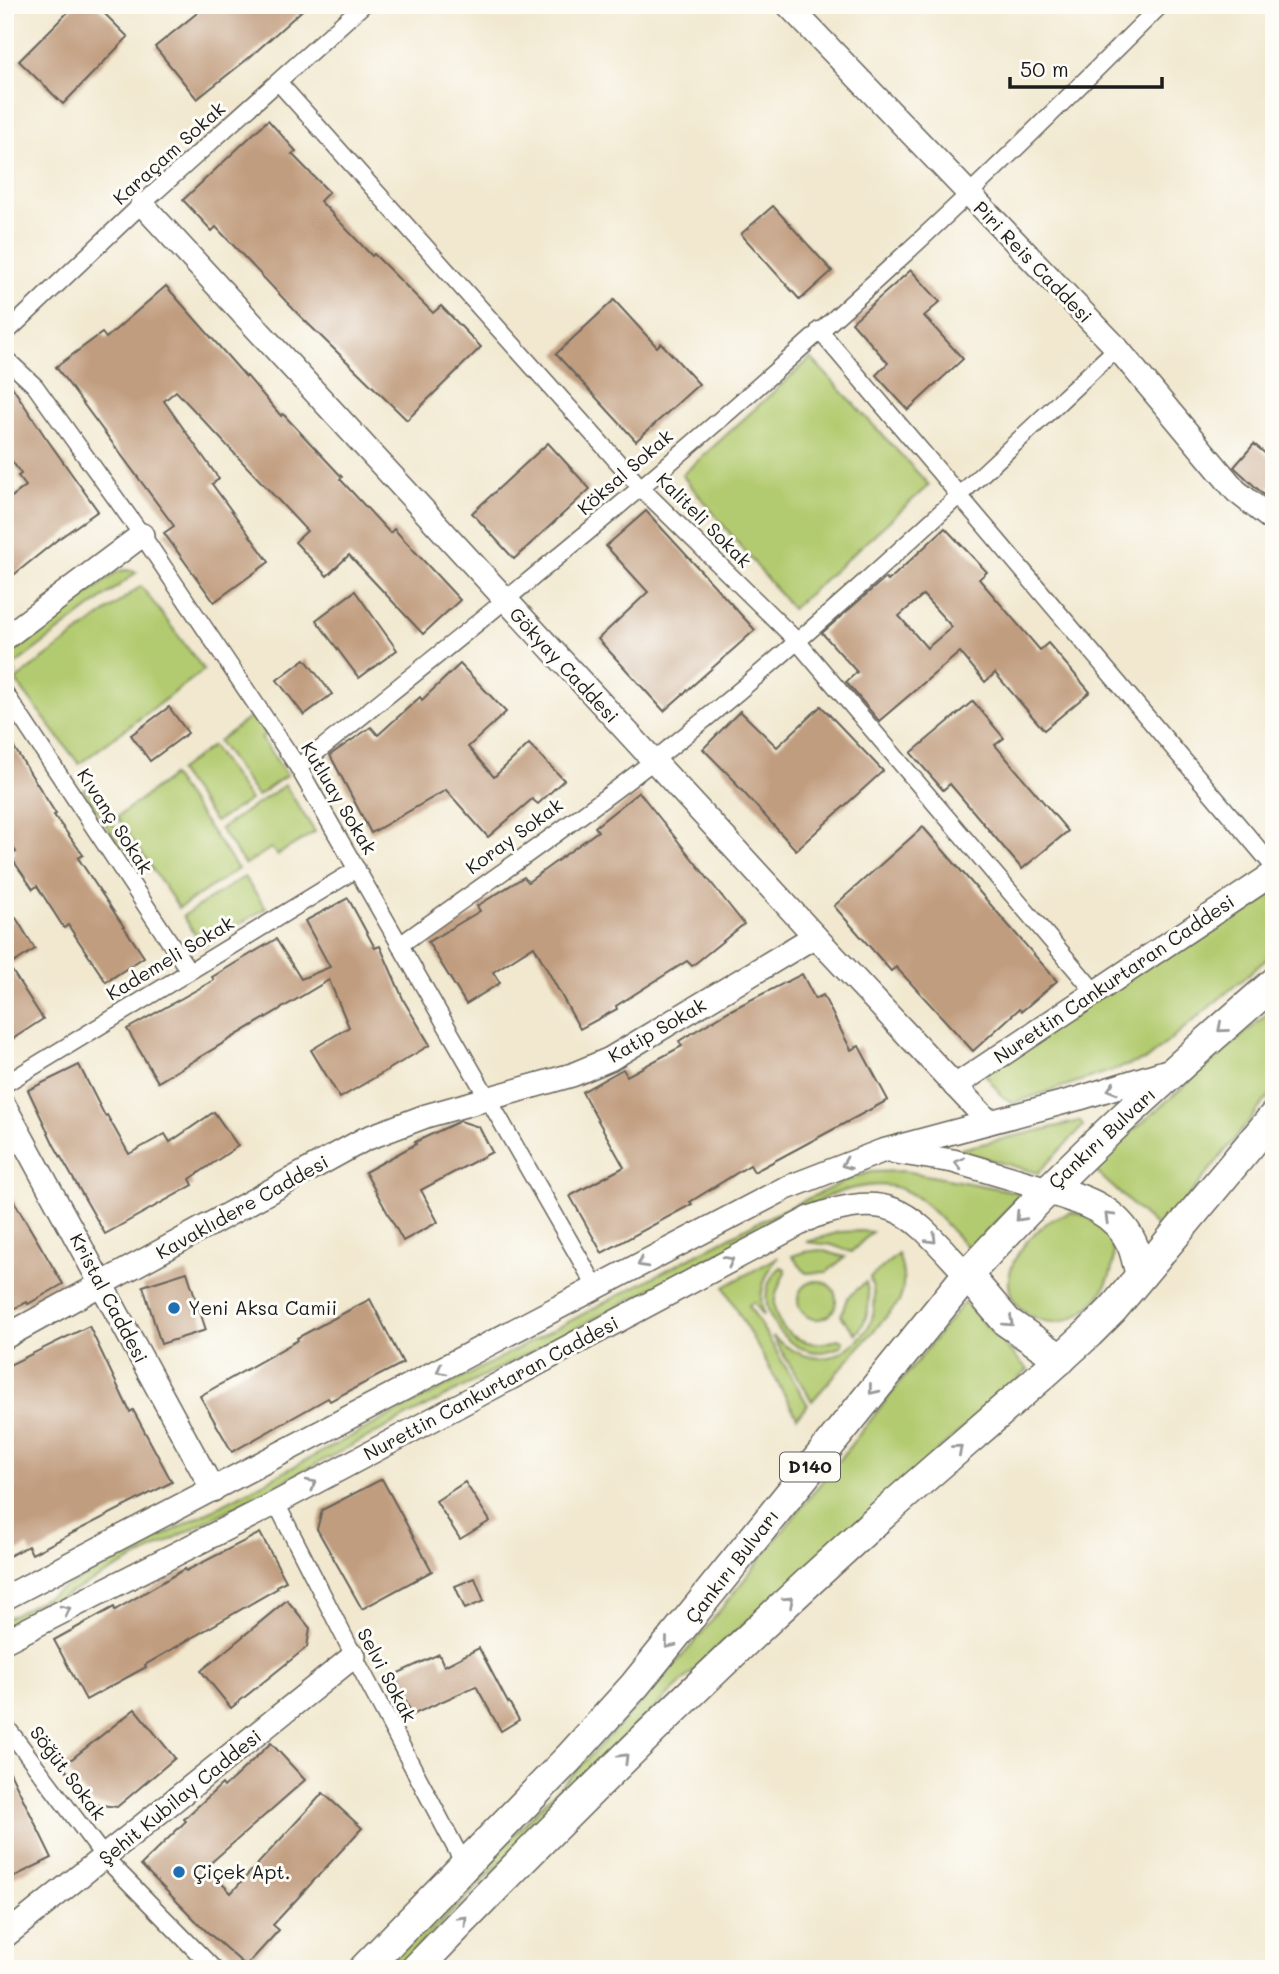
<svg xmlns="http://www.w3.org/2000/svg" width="1279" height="1974" font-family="Mali,sans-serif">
<rect width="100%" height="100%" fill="#fdfcf7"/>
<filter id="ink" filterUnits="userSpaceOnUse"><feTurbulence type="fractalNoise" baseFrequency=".0143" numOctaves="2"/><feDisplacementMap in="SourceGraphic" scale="14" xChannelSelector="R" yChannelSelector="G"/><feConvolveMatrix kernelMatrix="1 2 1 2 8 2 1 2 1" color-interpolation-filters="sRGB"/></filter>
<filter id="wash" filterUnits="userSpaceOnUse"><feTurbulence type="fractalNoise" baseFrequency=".00686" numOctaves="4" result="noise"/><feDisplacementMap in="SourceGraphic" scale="28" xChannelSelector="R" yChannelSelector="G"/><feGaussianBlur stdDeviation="1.57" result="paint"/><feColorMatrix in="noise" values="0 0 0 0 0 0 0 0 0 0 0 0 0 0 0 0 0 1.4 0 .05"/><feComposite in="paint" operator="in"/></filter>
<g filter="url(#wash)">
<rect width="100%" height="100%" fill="#f1e8cf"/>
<g fill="#b3cb70" stroke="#687446" stroke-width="2">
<polygon points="811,358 929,485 792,609 682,475"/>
<polygon points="126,570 137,572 13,666 16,673 8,678 5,675 5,659 118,571"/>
<polygon points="141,586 204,670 79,764 15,680"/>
<polygon points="252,716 267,733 261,738 287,775 257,796 218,741"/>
<polygon points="212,746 250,800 215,822 178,771"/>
<polygon points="172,776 238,869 179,908 117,817"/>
<polygon points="285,785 315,832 277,855 271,848 245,865 220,829"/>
<polygon points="89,787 128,847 123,851 83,790"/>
<polygon points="244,877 266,908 203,946 183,916"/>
<polygon points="1274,884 1274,953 1147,1059 1013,1103 1002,1096 984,1073"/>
<polygon points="1274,1008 1274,1090 1161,1231 1091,1167"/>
<polygon points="1080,1121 1083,1126 1038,1173 956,1150"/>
<path d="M904 1171 1022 1193 970 1250C919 1198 908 1169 830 1195L5 1627V1619L752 1225 854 1177 871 1172Z"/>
<path d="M1071 1212C1160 1229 1090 1352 1030 1315 988 1289 1017 1245 1047 1223 1054 1218 1063 1215 1071 1212Z"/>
<polygon points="860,1231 872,1232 851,1252 832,1245 806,1242 840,1232"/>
<polygon points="820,1250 845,1257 827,1272 806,1273 792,1256 804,1252"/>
<path d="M898 1254C904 1270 906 1285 899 1302L812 1401 772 1336C786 1347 802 1358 821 1358 830 1358 839 1354 846 1349 873 1332 880 1307 870 1278Z"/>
<path d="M778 1257C765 1275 757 1293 764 1316L754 1302 749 1305 808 1405 797 1417 724 1287Z"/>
<path d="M781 1267 785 1269V1272C780 1284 773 1296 775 1310 781 1339 814 1350 838 1339L843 1341 842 1345C796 1375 739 1301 781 1267Z"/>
<circle cx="817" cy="1300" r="19"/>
<path d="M866 1282C871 1300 869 1319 856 1334L841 1316 847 1298Z"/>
<polygon points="964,1302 1028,1370 723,1643 636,1726 396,1969 384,1969 639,1705 698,1638"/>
</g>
<g id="blocks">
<g fill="#c19d7f" fill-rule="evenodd">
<polygon points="75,5 96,5 128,37 63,104 19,61"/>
<polygon points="207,5 308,5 250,57 197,99 155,47"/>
<polygon points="268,120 296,151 292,154 329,192 320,201 372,256 374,254 433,313 441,306 481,347 407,420 297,313 216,227 212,231 183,200"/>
<polygon points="773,206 832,271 800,300 741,234"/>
<polygon points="911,270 940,302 924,316 963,359 908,410 876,375 888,363 852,322"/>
<polygon points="166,286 246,377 247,376 281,416 283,414 342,477 340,479 390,533 394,529 460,600 423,634 349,555 327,576 295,542 307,531 176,391 164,401 219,479 212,484 269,562 214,602 164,533 174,526 56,367 102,333 106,338"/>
<polygon points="614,300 657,347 661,343 699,384 636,441 556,354"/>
<polygon points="5,376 44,435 98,511 57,540 5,582 5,502 26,486 18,476 21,474 5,451"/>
<polygon points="548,443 590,489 514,559 472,513"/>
<polygon points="1254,444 1274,461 1274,483 1264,495 1234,467"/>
<polygon points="646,511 755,630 664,711 598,639 648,592 606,546"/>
<path d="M945 528 987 572 979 579 1040 650 1048 643 1090 692 1044 730 995 673 985 682 960 652 879 721 846 682 857 672 822 633 885 578 888 581ZM923 595 952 627 927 648 899 616Z"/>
<polygon points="355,591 397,650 359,678 316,620"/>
<polygon points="305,659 332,694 304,715 277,680"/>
<polygon points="460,664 506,712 468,747 494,777 529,744 564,780 538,804 532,799 488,837 446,790 371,833 330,755 371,727 378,735 420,697 422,700"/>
<polygon points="973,701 1004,738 995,745 1068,831 1022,869 950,784 943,790 911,753"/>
<polygon points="821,706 883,771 796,850 735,783 736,782 703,749 740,711 777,747"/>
<polygon points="169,707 188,733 150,761 131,735"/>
<polygon points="5,733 56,814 54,815 83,855 78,858 144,957 106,982 68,925 64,928 37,886 33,889 10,856 16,852 5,835"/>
<polygon points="639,792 744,924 692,966 687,961 616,1006 617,1009 580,1029 534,946 493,972 500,983 466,1004 428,942 480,911 477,906 524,877 528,882 598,831 595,827"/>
<polygon points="923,827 1057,981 1022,1011 1019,1009 973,1051 896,967 891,971 834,906"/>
<polygon points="348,898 375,948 380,946 404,1001 430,1045 340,1098 311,1050 349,1027 329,980 158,1082 127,1029 214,980 212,977 276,939 301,979 330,967 305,921"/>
<polygon points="16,918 35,949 9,966 43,1019 5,1044 5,925"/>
<polygon points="802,974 815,999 823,995 851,1050 859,1046 888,1100 754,1172 750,1165 690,1202 692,1204 602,1253 570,1196 624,1167 582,1092 623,1069 627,1076 682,1046 679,1041 729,1011"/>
<polygon points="79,1065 105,1116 107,1115 129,1154 165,1134 170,1142 214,1112 238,1146 190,1179 193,1185 105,1234 54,1145 28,1090"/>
<polygon points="460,1121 479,1127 492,1152 421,1190 438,1222 403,1241 365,1172 416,1144 415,1142"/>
<polygon points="5,1186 63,1284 28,1304 27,1302 5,1313"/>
<polygon points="187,1272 206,1330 161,1344 143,1286"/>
<polygon points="370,1299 403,1363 330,1401 328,1398 232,1452 200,1396 298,1340 297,1338"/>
<polygon points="89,1326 130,1412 133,1410 172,1482 32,1554 28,1546 5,1558 5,1367"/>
<polygon points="382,1479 432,1571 362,1609 317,1529 322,1510"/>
<polygon points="465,1482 490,1521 460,1539 436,1501"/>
<polygon points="260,1533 286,1581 276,1586 278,1588 145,1665 146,1667 86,1700 54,1640 114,1607 115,1610 185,1569 186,1571"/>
<polygon points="475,1578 484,1601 465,1609 455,1586"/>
<polygon points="287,1600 310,1628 307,1647 231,1708 201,1671"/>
<polygon points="479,1648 508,1703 509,1702 519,1720 501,1731 476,1686 412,1715 394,1675 439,1654 444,1666"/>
<polygon points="135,1709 175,1758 117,1807 93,1804 63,1766"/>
<polygon points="271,1743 305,1780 206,1867 231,1893 323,1793 362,1828 273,1925 279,1930 246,1966 204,1929 141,1865 186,1821 184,1819 222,1784 224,1787"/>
<polygon points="5,1762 52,1858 5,1881"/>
</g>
</g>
</g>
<g filter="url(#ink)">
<use href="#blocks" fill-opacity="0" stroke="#67635b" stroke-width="2"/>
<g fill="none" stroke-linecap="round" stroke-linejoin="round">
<defs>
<g id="street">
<polyline points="279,83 641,488 797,641 1094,991"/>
<polyline points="819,330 1274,867"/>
<polyline points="5,334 142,204 363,5"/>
<polyline points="5,358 35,386 142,535 298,767 596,1287"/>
<polyline points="5,693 189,971"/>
<path d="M298 767C502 605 704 440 895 263 986 180 1073 92 1161 5"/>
<path d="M400 945C484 884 572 825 653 761 816 633 966 489 1117 348"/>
<polyline points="5,1084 357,869"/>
<polyline points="276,1503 354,1656 464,1864"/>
<polyline points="5,1725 105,1858 214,1969"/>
</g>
<g id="secondary">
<polyline points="788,5 1117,348 1236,491 1274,521"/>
<polyline points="142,204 815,936 989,1122"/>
<polyline points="5,638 142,535"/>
<polyline points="955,1086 1274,873"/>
<polyline points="5,1107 213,1490"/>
<polyline points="895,1152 953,1161 1048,1189"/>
<polyline points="5,1337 365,1139 426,1116 572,1075 610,1059 815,936"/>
<polyline points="5,1598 784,1189 882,1151 1080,1098 1174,1069"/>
<path d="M5 1641 276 1503 812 1217C898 1187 912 1217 967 1275"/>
<polyline points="5,1936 354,1656"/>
</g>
<g id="highway">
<path d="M1048 1189C1081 1199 1116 1209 1132 1244 1136 1253 1138 1265 1141 1275"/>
<polyline points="967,1275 1007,1322 1061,1359"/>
<path d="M364 1969 569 1758 635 1685 967 1275C1062 1170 1167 1076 1274 983"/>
<path d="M416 1969C563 1816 714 1667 871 1525 943 1460 1018 1399 1089 1333L1113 1309 1274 1116"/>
</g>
</defs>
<use href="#street" stroke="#67635b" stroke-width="19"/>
<use href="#secondary" stroke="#67635b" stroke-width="26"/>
<use href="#highway" stroke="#67635b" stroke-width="33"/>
<use href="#street" stroke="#fff" stroke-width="16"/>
<use href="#secondary" stroke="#fff" stroke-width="23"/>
<use href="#highway" stroke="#fff" stroke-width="30"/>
</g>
<defs><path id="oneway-chevron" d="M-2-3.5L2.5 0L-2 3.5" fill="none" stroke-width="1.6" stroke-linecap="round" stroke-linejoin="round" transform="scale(1.75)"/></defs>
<g stroke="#999">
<use href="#oneway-chevron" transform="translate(1222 1028) rotate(139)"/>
<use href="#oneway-chevron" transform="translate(1112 1089) rotate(163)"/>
<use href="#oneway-chevron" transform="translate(959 1163) rotate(-165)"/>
<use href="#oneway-chevron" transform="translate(846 1164) rotate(159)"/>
<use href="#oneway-chevron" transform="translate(1020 1217) rotate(133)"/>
<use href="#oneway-chevron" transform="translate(1109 1217) rotate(-136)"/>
<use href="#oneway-chevron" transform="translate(932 1239) rotate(46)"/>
<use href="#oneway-chevron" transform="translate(729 1261) rotate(-28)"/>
<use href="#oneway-chevron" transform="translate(642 1263) rotate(152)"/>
<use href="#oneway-chevron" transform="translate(1009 1322) rotate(42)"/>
<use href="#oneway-chevron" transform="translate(441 1370) rotate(152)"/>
<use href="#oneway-chevron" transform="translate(873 1390) rotate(129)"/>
<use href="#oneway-chevron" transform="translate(958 1449) rotate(-41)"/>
<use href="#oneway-chevron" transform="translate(312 1484) rotate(-28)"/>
<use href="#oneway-chevron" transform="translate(789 1601) rotate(-43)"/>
<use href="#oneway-chevron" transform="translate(66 1610) rotate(-27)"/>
<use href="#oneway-chevron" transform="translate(669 1644) rotate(130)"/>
<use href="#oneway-chevron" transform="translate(624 1758) rotate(-45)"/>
<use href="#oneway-chevron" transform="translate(463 1920) rotate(-46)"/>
</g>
</g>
<g fill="#1f6fb2" stroke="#fdfcf7" stroke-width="2.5">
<circle cx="174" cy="1308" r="7"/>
<circle cx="179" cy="1872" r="7"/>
</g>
<g text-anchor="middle" stroke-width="6" stroke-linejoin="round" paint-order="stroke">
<rect fill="#fdfcf7" stroke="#605f5e" stroke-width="2" x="780" y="1452.5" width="60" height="29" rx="5"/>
<g font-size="18" font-weight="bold" fill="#1c1c1c">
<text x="810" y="1473">D140</text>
</g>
<g font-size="19" fill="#1c1c1c" stroke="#fdfcf7">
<text transform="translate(169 153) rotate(-42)" y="7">Karaçam Sokak</text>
<text transform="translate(1033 262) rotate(46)" y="7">Piri Reis Caddesi</text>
<text transform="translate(625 472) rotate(-41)" y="7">Köksal Sokak</text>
<text transform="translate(704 520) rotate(45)" y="7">Kaliteli Sokak</text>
<text transform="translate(564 665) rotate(47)" y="7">Gökyay Caddesi</text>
<text transform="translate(339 798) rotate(59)" y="7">Kutluay Sokak</text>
<text transform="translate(115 821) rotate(57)" y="7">Kıvanç Sokak</text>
<text transform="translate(514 836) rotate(-36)" y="7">Koray Sokak</text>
<text transform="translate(170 958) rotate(-31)" y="7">Kademeli Sokak</text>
<text transform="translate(1114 979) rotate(-34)" y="7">Nurettin Cankurtaran Caddesi</text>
<text transform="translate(657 1030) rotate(-30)" y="7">Katip Sokak</text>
<text transform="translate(1102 1138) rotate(-43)" y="7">Çankırı Bulvarı</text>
<text transform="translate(242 1207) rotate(-29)" y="7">Kavaklıdere Caddesi</text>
<text transform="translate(109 1298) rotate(62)" y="7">Kristal Caddesi</text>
<text transform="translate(491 1388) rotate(-28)" y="7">Nurettin Cankurtaran Caddesi</text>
<text transform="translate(732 1566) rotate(-52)" y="7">Çankırı Bulvarı</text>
<text transform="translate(387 1675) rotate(62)" y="7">Selvi Sokak</text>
<text transform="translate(68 1773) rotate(53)" y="7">Söğüt Sokak</text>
<text transform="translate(180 1797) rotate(-39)" y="7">Şehit Kubilay Caddesi</text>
</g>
<g font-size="19" fill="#1c1c1c" stroke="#fdfcf7" text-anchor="start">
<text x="188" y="1315">Yeni Aksa Camii</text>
<text x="193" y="1879">Çiçek Apt.</text>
</g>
</g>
<rect width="1279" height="1974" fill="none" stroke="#fdfcf7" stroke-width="28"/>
<path d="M1010 77v10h152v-10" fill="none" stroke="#1c1c1c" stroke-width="3.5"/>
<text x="1020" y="77" font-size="21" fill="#1c1c1c" stroke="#fdfcf7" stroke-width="5" paint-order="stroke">50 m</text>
</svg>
